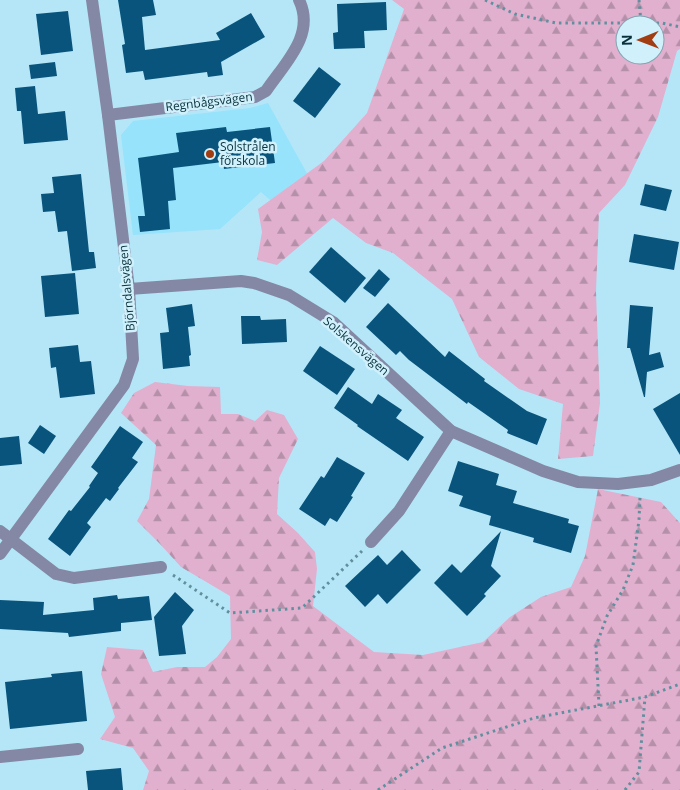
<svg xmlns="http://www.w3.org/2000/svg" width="680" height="790" font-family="'Open Sans',sans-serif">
<defs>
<pattern id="forest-firs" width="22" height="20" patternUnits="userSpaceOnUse" patternTransform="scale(1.25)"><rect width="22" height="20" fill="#e1b0cf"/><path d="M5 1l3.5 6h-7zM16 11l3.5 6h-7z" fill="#b590a9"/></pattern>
</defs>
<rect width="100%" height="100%" fill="#b4e6f7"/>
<polygon fill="#96e3fb" points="268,103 309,177 278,207 261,192 220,229 133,235 121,135 133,121 250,108"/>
<g fill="url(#forest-firs)" fill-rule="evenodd">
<path d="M392 0H680V49L677 51 658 117 625 185 599 213 596 292 600 403 593 456 558 459 563 404 519 389 479 357 452 299 393 253 366 243 333 218 277 265 257 260 262 232 258 209 324 161 367 113 404 9ZM625 25H655V55H625Z"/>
<polygon points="155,382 188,386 220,387 221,414 238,414 255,421 267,410 284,415 298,439 279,478 277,514 298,533 315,552 317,569 313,606 374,652 423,655 483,642 510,617 541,597 571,587 585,556 598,489 661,502 680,523 680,790 143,790 149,771 133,748 100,739 115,717 101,674 107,647 143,650 153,672 177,667 205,667 217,657 231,639 230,596 181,567 160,544 137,521 149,499 156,445 121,413 134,393"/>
</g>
<g fill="#09547c">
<polygon points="118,0 153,0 156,15 142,17 145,50 220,40 216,33 251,13 265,37 221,62 223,75 208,77 207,72 145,80 143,71 126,73 122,45 125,44"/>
<polygon points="386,2 387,30 364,31 365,48 334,49 333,33 338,32 337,4"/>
<polygon points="68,11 73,51 41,55 36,14"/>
<polygon points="55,62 57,76 31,79 29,65"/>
<polygon points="319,67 341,84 315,118 293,101"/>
<polygon points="35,86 38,114 65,111 68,140 24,144 21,111 17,111 15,88"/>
<polygon points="226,127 227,132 270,127 275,163 224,169 223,162 173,168 176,200 168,201 170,229 140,232 138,216 145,216 138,158 179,152 176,133"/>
<polygon points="81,174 89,252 94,252 96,268 72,271 67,231 58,232 55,211 43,212 41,194 54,193 52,177"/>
<polygon points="645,184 672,190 666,211 640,205"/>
<polygon points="634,234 679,242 674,270 629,262"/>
<polygon points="331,247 366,278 345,303 309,272"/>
<polygon points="379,269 390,279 375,297 363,288"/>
<polygon points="75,273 79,314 45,317 41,276"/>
<polygon points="388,303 445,357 449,351 485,379 484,381 527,411 547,419 537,445 507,433 508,430 468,402 467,404 409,360 400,351 396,355 366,327"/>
<polygon points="192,304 195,326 188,327 191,355 189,356 190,366 163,369 160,333 169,332 166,308"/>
<polygon points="630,305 653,307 649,355 660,352 664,367 647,372 645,397 644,397 630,348 627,348"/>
<polygon points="241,316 260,316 261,320 286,319 287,342 242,344"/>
<polygon points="78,345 80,362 91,361 95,394 60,398 56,367 51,368 49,348"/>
<polygon points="320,346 355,369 337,395 303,371"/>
<polygon points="348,387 372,404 378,394 402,410 396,418 424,437 408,461 357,426 358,425 334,408"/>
<polygon points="680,393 680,455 653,409"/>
<polygon points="40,425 56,436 44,454 28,443"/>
<polygon points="120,426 143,442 132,458 138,462 118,488 119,489 110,501 106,498 87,523 91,527 70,556 48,539 69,510 71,511 90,487 89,486 98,473 91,467"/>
<polygon points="19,436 22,464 0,466 0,438"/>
<polygon points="337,457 365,473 351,496 353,497 337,522 330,518 325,526 299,509 321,476 324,478"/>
<polygon points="458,461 499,474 496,485 517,491 513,503 569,519 568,523 579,526 571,553 533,542 534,538 489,525 491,516 459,506 463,496 448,491"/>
<polygon points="501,531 491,566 501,576 484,594 486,596 467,616 434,583 452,564 461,573"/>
<polygon points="402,550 421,570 387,604 378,594 365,607 345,586 378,555 387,565"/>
<polygon points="175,592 194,610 182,626 186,654 159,656 154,617"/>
<polygon points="117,595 118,599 149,596 152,620 121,623 121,631 69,637 68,633 0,629 0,600 44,602 43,615 94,610 93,598"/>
<polygon points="82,671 87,721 10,729 5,682 52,677 51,674"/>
<polygon points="121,768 123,790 88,790 86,771"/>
</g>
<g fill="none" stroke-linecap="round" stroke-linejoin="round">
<g stroke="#628f9d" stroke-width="3" stroke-dasharray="2.5 4" stroke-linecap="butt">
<polyline points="485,0 515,14 556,23 662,23 680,27"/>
<polyline points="639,0 641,23"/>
<polyline points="173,575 230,613 302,608 362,551"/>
<polyline points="599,706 596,646 607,616 623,590 633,565 639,520 640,497"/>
<polyline points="378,790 442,748 534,718 645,697 680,684"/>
<polyline points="625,790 639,772 645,697"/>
</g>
<g stroke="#8588a4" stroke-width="12">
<path d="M108 115 255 97 266 91C284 64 316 35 299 0"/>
<polyline points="129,289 241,281 254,283 289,295 333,322 451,431 543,471 578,482 618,484 651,480 680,470"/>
<polyline points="0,531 56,574 74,578 161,567"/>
<polyline points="371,542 399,511 451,431"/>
<polyline points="0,554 124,385 133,359 129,289 108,115 92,0"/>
<polyline points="0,757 78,749"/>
</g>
</g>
<circle fill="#a23c11" stroke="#d0f1fc" stroke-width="2" cx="210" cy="154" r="5"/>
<g text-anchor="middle" stroke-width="5" stroke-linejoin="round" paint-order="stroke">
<g font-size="12" fill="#09313c" stroke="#d0f1fc">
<text transform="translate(209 102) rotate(-7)" y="4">Regnbågsvägen</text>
<text transform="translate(127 288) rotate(-95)" y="4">Björndalsvägen</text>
<text transform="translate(356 346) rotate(41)" y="4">Solskensvägen</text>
</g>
<g font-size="12" fill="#09313c" stroke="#d0f1fc" text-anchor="start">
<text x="220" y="151">Solstrålen<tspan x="220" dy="14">förskola</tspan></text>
</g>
</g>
<g transform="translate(640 40) rotate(269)"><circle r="24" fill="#d0f1fc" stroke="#80a4af"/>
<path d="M0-4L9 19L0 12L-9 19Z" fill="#a23c11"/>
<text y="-8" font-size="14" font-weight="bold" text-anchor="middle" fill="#09313c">N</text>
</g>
</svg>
